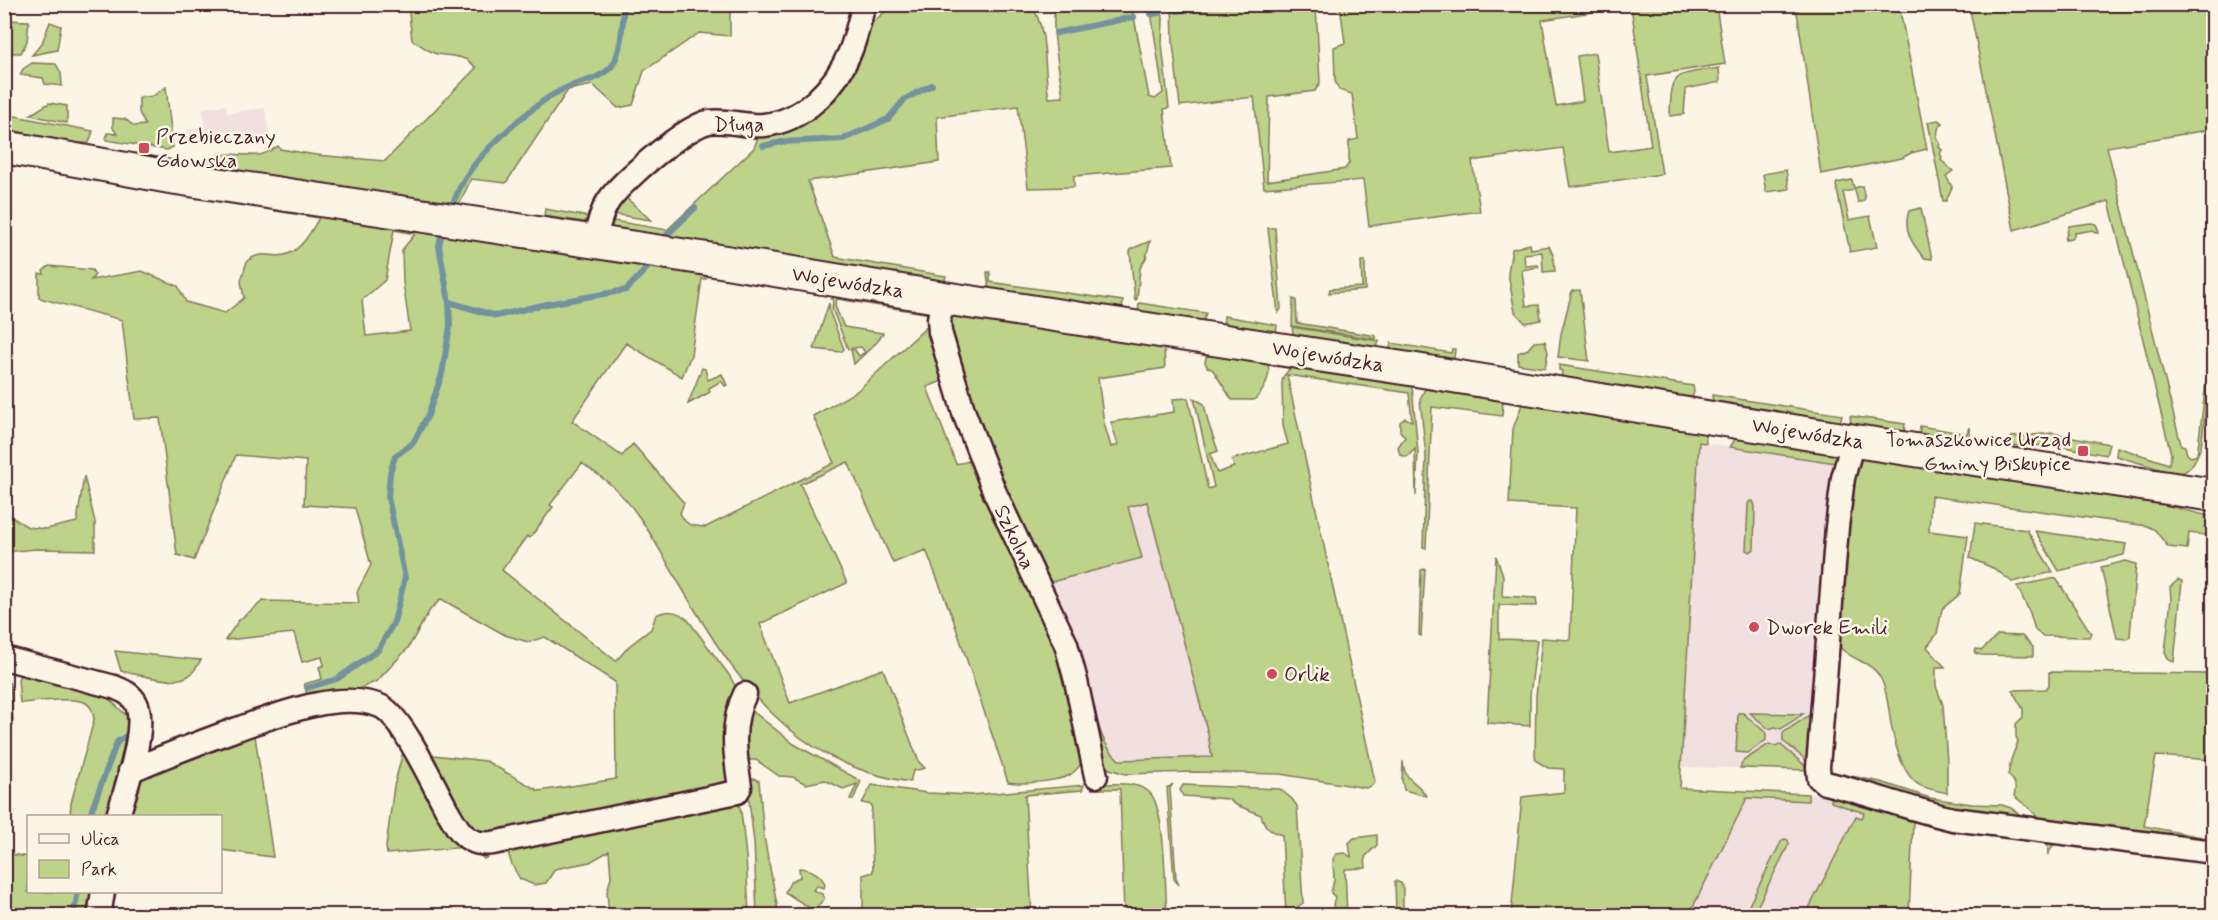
<svg xmlns="http://www.w3.org/2000/svg" width="2218" height="920" font-family="Mynerve,sans-serif">
<rect width="100%" height="100%" fill="#fcf5e5"/>
<filter id="ink" filterUnits="userSpaceOnUse"><feTurbulence type="fractalNoise" baseFrequency=".0167" numOctaves="2"/><feDisplacementMap in="SourceGraphic" scale="12" xChannelSelector="R" yChannelSelector="G"/><feConvolveMatrix kernelMatrix="1 2 1 2 8 2 1 2 1" color-interpolation-filters="sRGB"/></filter>
<g filter="url(#ink)">
<g fill="#f2e0e0">
<polygon points="226,105 227,113 265,108 269,135 261,139 246,141 207,139 189,141 187,130 205,128 203,108"/>
<polygon points="1131,441 1208,734 1212,757 1130,762 1119,760 1110,752 1103,742 1074,641 1043,575 1064,464"/>
<polygon points="1699,442 1835,463 1810,770 1680,767"/>
<polygon points="1750,791 1832,795 1868,807 1816,911 1909,916 1689,916"/>
</g>
<g fill="#bcd389" stroke="#83795a" stroke-width="1.5" fill-rule="evenodd">
<path d="M408 5H730V36L699 33 644 71 633 105 618 108 593 85 568 90 506 183 471 179 457 209 210 167 207 164C213 148 246 157 260 155 267 153 272 150 278 146L280 149 316 155 385 161 476 68C465 54 453 57 437 54 429 52 420 44 412 40Z"/>
<path d="M922 5H1031C1049 30 1043 69 1049 98L1063 97C1061 78 1048 19 1057 5H1130L1134 17 1149 97 1155 99 1163 93 1150 5H1161L1163 18 1162 44 1169 108 1164 109 1171 168 1074 176V187L1028 188 1018 106 937 117 939 162 808 181 835 257 946 276 944 284 605 229 608 220 667 230 754 148 760 132 787 122 864 30 887 10 902 6Z"/>
<path d="M1172 5H1316L1320 83 1315 91 1269 97 1267 181 1345 169 1349 163V141L1358 139 1352 94 1339 90 1335 81 1334 47 1345 43 1340 5H1716L1725 64 1647 76 1662 174 1570 187 1563 148 1472 161 1480 211 1369 226 1363 180 1264 188 1254 97 1180 106 1173 43ZM1631 6 1651 146 1609 152 1595 53 1577 56 1583 101 1556 106 1542 20Z"/>
<polygon points="1796,5 1899,5 1927,149 1911,153 1902,158 1821,174"/>
<path d="M1969 5H2213V129L2107 147 2181 445 2185 446 2187 454 2191 457 2197 455 2213 326 2208 294C2218 317 2205 416 2201 447 2195 460 2192 472 2176 474L2116 456 2117 447 2169 464 2171 454 2109 201 2014 230Z"/>
<polygon points="4,20 29,21 27,41 21,53 10,53 5,42"/>
<polygon points="50,22 61,26 57,50 32,55 42,43"/>
<polygon points="32,63 56,64 61,73 62,86 45,84 43,78 20,75 23,69"/>
<path d="M1719 68 1720 82 1686 89 1684 114 1670 116C1671 68 1676 76 1719 68Z"/>
<polygon points="166,87 173,147 167,150 106,140 107,133 117,134 113,128 113,118 125,119 134,126 145,125 139,112 139,98 153,96"/>
<polygon points="49,103 67,106 67,123 30,115"/>
<polygon points="5,114 93,131 89,143 75,143 5,129"/>
<polygon points="1938,120 1943,123 1938,129 1937,138 1940,143 1939,147 1942,150 1940,154 1942,157 1941,160 1953,171 1946,176 1952,187 1946,201 1943,201 1928,122"/>
<polygon points="1786,170 1789,189 1766,192 1763,174"/>
<polygon points="1852,180 1854,188 1862,186 1865,199 1861,202 1858,202 1855,190 1843,192 1849,220 1870,216 1877,247 1850,252 1836,185 1837,183"/>
<polygon points="623,195 651,220 612,214"/>
<path d="M276 206 705 275 706 279H702L691 355 682 377 626 343 572 421 622 456 633 444 684 503 680 513C686 526 692 526 706 527L834 463 813 416 857 391 930 324 945 380 927 387 956 464 974 460 1059 642 1083 760C1080 766 1076 771 1070 775 1059 781 1021 785 1008 782L953 619 926 550 893 563 848 462 800 484 847 583 760 624 790 703 883 669 919 762 925 768 913 771 910 782C787 763 734 677 676 578 657 546 639 509 611 485 602 477 591 470 582 463L550 505 553 507 530 538 527 536 502 570 616 661 629 646 651 629 656 615C669 609 678 611 688 620L729 675 738 691 735 788 476 836 424 754 486 761 539 791 616 779 615 682 545 637 528 642 505 635 441 599 430 610 408 648 377 681 340 697 300 702 292 697 299 700 308 697 304 684 322 679 319 667 324 665 322 657 302 662 294 633 225 640 239 620 263 601 359 603 357 592 371 565 355 508 304 505 306 461 236 455 194 560 177 555 160 418 134 419 122 320 39 298V274H44L43 271 49 266 92 270 95 275 91 280 142 271 178 286 186 302 225 313 244 298 241 281 247 261C265 248 272 260 288 254 303 248 311 231 319 218L275 211ZM394 230 415 234 402 250 403 282 410 331 366 336 362 300 385 280Z"/>
<path d="M1921 208 1932 259 1924 258C1913 245 1902 229 1909 211Z"/>
<polygon points="545,209 589,217 584,222 544,216"/>
<polygon points="2091,223 2096,224 2099,233 2095,233 2093,230 2075,233 2072,239 2065,240 2069,226"/>
<polygon points="1268,228 1275,228 1281,309 1278,313"/>
<polygon points="1150,241 1146,258 1140,268 1137,299 1135,300 1130,252 1131,249"/>
<polygon points="1530,244 1531,249 1549,246 1553,255 1555,271 1543,272 1542,252 1524,254 1525,266 1538,265 1539,267 1522,270 1526,306 1539,305 1541,320 1525,323 1515,312 1514,307 1508,273 1512,249"/>
<polygon points="1361,261 1365,261 1365,290 1329,293 1330,289 1362,287"/>
<polygon points="987,272 990,272 990,282 1123,301 1122,311 989,291"/>
<polygon points="1580,290 1589,361 1558,357 1561,334 1572,291"/>
<polygon points="836,295 930,311 931,314 837,299 835,306 844,327 883,333 878,341 854,364 851,350 855,350 859,356 865,352 861,347 848,349 832,309 833,299 831,299"/>
<polygon points="1293,299 1296,300 1297,323 1376,336 1376,339 1292,326"/>
<polygon points="829,303 830,313 844,349 841,352 814,349"/>
<polygon points="1139,303 1206,313 1203,323 1138,314"/>
<path d="M949 312 1164 347 1165 368 1098 378 1104 423 1111 447 1118 445 1111 422 1174 412 1173 399 1188 398 1208 489 1214 487 1194 398 1204 404 1208 422 1218 451 1210 454 1217 473 1234 467 1232 460 1237 458 1288 444 1283 426 1282 383 1283 377 1291 367 1412 386 1418 453 1416 496 1415 449 1407 457 1400 455 1398 447 1405 437 1400 431V422L1405 418 1412 421 1409 393 1287 375 1375 782 1371 786 1366 788 1280 774 1194 772 1125 774 1107 768 1100 763 1087 702 1092 698C1098 723 1100 743 1119 760L1212 757 1208 734 1147 502 1128 507 1142 558 1047 583 1011 509 949 349Z"/>
<polygon points="1224,316 1277,325 1276,334 1223,325"/>
<polygon points="1292,327 1379,341 1376,351 1294,338"/>
<polygon points="1545,341 1548,352 1545,368 1518,364 1518,353 1528,349 1534,342"/>
<polygon points="1391,343 1451,353 1452,349 1455,349 1454,358 1451,364 1389,354"/>
<path d="M1207 354 1268 364C1271 376 1264 392 1254 400H1232L1213 370 1207 367 1205 362Z"/>
<polygon points="1559,365 1693,386 1694,392 1691,400 1561,379 1562,371 1559,370"/>
<polygon points="702,368 705,369 708,380 722,374 727,385 725,386 721,381 709,388 710,392 688,404"/>
<polygon points="1425,389 1503,401 1502,416 1432,407 1426,548 1423,547 1426,456 1420,399"/>
<polygon points="1712,395 1842,415 1840,423 1713,403"/>
<polygon points="1522,404 1705,433 1706,443 1699,442 1680,788 1808,794 1808,801 1747,798 1689,915 1511,915 1522,797 1564,792 1564,769 1548,768 1535,760 1536,696 1542,638 1570,640 1576,508 1509,504 1513,429"/>
<polygon points="1850,416 1905,424 1904,433 1851,424"/>
<polygon points="1920,426 1967,434 1969,427 1970,438 1966,443 1919,436"/>
<polygon points="2053,433 2109,444 2106,455 2054,445 2011,446 2011,437"/>
<polygon points="1736,438 1838,454 1835,463 1730,447"/>
<path d="M1860 457 2165 505 2213 517V536L2189 533 2187 549 2168 547 2155 530 2147 526 1931 496 1929 531 1968 536 1960 594 1942 609 1937 634 1927 647 1945 667H1936V686L1943 705 1947 762V793C1936 790 1921 789 1913 780 1899 766 1891 730 1889 710 1887 700 1886 688 1881 679 1873 663 1858 662 1845 652 1841 649 1838 645 1836 641L1842 519Z"/>
<polygon points="84,476 95,522 95,550 36,549 5,552 5,513 28,527 46,529 77,522"/>
<polygon points="1750,501 1753,501 1755,506 1754,549 1750,552 1746,550 1748,504"/>
<polygon points="1975,523 2027,530 2053,572 2012,582 1995,569 1970,558"/>
<polygon points="2035,531 2126,544 2124,555 2059,571"/>
<polygon points="1496,556 1503,575 1502,596 1536,598 1537,606 1499,605 1499,639 1537,640 1530,695 1530,726 1487,723"/>
<polygon points="2126,561 2136,564 2130,636 2127,639 2117,638 2101,567"/>
<polygon points="1425,569 1421,636 1419,635 1421,570"/>
<polygon points="2056,578 2091,633 2089,637 2042,636 2035,630 2030,613 2017,586"/>
<polygon points="2178,580 2182,581 2174,662 2169,660 2165,652 2171,599 2170,587"/>
<polygon points="1998,635 2022,636 2033,647 2033,656 1981,655 1975,653 1976,649 1982,650"/>
<path d="M115 651 189 659 201 660C198 664 196 669 192 673 178 688 139 674 121 671Z"/>
<polygon points="5,668 7,682 10,683 13,720 5,720"/>
<path d="M22 672 106 696 127 716 128 725 124 751 109 816H70L71 803 94 720C93 714 93 707 86 703 73 696 35 702 20 703L18 679Z"/>
<path d="M2049 672 2213 674V760L2156 756 2144 826 2213 839V847L2041 820 2029 808 2014 796C2017 787 2015 781 2008 775L2011 760 2018 741 2016 737V724L2023 717V709L2012 690 2046 689 2049 685Z"/>
<polygon points="751,710 794,744 861,781 853,800 850,799 857,784 843,789 825,780 806,784 793,777 779,776 756,760 746,760 750,781 753,778 759,781 764,837 779,915 757,915 754,842 744,758 747,711"/>
<polygon points="1738,713 1743,713 1766,733 1766,740 1748,753 1736,752"/>
<polygon points="1750,713 1803,714 1781,729 1775,727 1769,729"/>
<polygon points="1811,714 1811,764 1783,741 1783,733"/>
<polygon points="254,729 273,857 221,850 220,816 131,816 141,774"/>
<polygon points="1769,744 1775,746 1780,744 1810,770 1740,768 1743,761"/>
<polygon points="404,748 453,829 495,853 484,859 477,852 466,847 387,854 386,847 394,786"/>
<path d="M1403 761C1404 783 1418 780 1426 796L1404 790 1402 781Z"/>
<polygon points="1841,774 1881,782 1930,798 1972,804 2002,805 2011,808 2023,817 1938,809"/>
<path d="M1104 784C1118 784 1138 782 1149 792 1166 806 1165 891 1167 915H1124L1120 789H1091Z"/>
<polygon points="1173,784 1170,788 1176,878 1179,885 1174,879 1167,788"/>
<polygon points="872,785 927,793 972,795 1084,785 1082,790 1025,795 1032,915 863,915 863,875 873,872 871,817 872,805 862,803"/>
<path d="M1183 785 1280 789 1292 799 1297 806 1303 903 1286 915 1282 835C1269 831 1265 828 1261 815L1234 804 1229 799 1183 796 1180 790Z"/>
<path d="M1832 795 1862 805 1866 800H1870L1952 824 2050 835 2054 837 2055 842 2048 854 2047 840C2001 837 1958 832 1913 821L1909 915 1805 916 1856 816 1862 818 1864 813 1831 802Z"/>
<polygon points="733,800 738,803 741,811 746,856 749,915 571,915 609,915 607,892 611,877 609,851 590,862 555,869 546,883 534,885 520,879 512,865 506,846"/>
<polygon points="1377,835 1377,845 1365,857 1366,868 1345,869 1347,915 1335,915 1333,904 1335,897 1331,893 1334,880 1333,859 1336,854 1345,853 1351,857 1349,843 1354,838"/>
<polygon points="1785,839 1788,840 1789,844 1753,915 1744,915 1782,840"/>
<polygon points="4,853 28,857 28,892 95,892 90,915 5,915"/>
<path d="M799 868C811 869 820 873 825 884L824 888 817 886 813 890 822 894 824 899 816 908 808 907 785 892 791 881 800 877Z"/>
<polygon points="1395,881 1401,883 1403,888 1403,915 1396,915"/>
</g>
<g fill="none" stroke-linecap="round" stroke-linejoin="round">
<g stroke="#73929e" stroke-width="6">
<polyline points="1177,11 1225,4"/>
<polyline points="1151,14 1159,13"/>
<polyline points="1056,33 1134,17"/>
<polyline points="763,146 782,142 843,139 888,119 905,99 932,85"/>
<path d="M451 208C456 197 460 185 467 175 484 149 537 100 566 88 581 81 599 80 611 67 621 56 624 19 623 4"/>
<polyline points="667,235 695,208"/>
<polyline points="449,302 496,316 542,305 626,290 648,267"/>
<polyline points="307,688 337,679 378,650 394,622 405,578 388,497 390,473 395,456 413,443 428,415 442,374 450,326 449,302 439,246 441,236"/>
<polyline points="91,816 92,809 117,742 126,736"/>
<polyline points="73,916 78,892"/>
</g>
<defs>
<g id="street">
<path d="M594 243C598 228 600 213 609 200 622 181 687 125 709 122 727 119 746 127 764 125 803 121 835 88 850 52 856 38 859 22 863 8"/>
<polyline points="943,297 939,319 940,332 964,413 995,493 1066,644 1076,681 1096,776"/>
<path d="M1853 441 1843 478 1837 527 1818 767 1819 778 1825 783C1868 793 1909 809 1953 819L2214 852"/>
<path d="M4 658 114 687C124 691 131 694 136 703 148 726 125 791 118 816"/>
<path d="M130 771C166 755 201 742 237 729 277 715 338 690 380 706 401 714 434 786 446 808 453 820 459 834 471 840 478 844 486 844 493 843L737 792 740 787C735 755 730 724 745 694"/>
<polyline points="99,916 103,892"/>
</g>
<polyline id="secondary" points="4,147 170,177 714,260 950,299 1416,370 1842,439 2214,495"/>
</defs>
<use href="#street" stroke="#4a1f2b" stroke-width="27"/>
<use href="#secondary" stroke="#4a1f2b" stroke-width="36"/>
<use href="#street" stroke="#fcf5e5" stroke-width="22"/>
<use href="#secondary" stroke="#fcf5e5" stroke-width="32"/>
</g>
</g>
<g fill="#d1495b" stroke="#fcf5e5" stroke-width="2">
<rect x="138" y="142" width="12" height="12" rx="3"/>
<rect x="2077" y="445" width="12" height="12" rx="3"/>
<circle cx="1754" cy="627" r="6"/>
<circle cx="1272" cy="674" r="6"/>
</g>
<g text-anchor="middle" stroke-width="5" stroke-linejoin="round" paint-order="stroke">
<g font-size="21" fill="#4a1f2b" stroke="#fcf5e5">
<text x="739" y="131">Długa</text>
<text transform="translate(848 282) rotate(9)" y="7">Wojewódzka</text>
<text transform="translate(1328 356) rotate(9)" y="7">Wojewódzka</text>
<text transform="translate(1808 433) rotate(9)" y="7">Wojewódzka</text>
<text transform="translate(1015 537) rotate(65)" y="7">Szkolna</text>
</g>
<g font-size="21" fill="#4a1f2b" stroke="#fcf5e5" text-anchor="start">
<text x="156" y="143">Przebieczany<tspan x="156" dy="24">Gdowska</tspan></text>
<text x="2071" y="446" text-anchor="end">Tomaszkowice Urząd<tspan x="2071" dy="24">Gminy Biskupice</tspan></text>
<text x="1766" y="634">Dworek Emili</text>
<text x="1284" y="681">Orlik</text>
</g>
</g>
<rect width="2218" height="920" fill="none" stroke="#fcf5e5" stroke-width="24"/>
<rect x="12" y="12" width="2194" height="896" fill="none" stroke="#4a1f2b" stroke-width="2" filter="url(#ink)"/>
<rect x="27" y="815" width="195" height="78" fill="#fcf5e5" stroke="#b59f9b" stroke-width="1.5"/>
<rect x="39" y="834" width="30" height="9" fill="#fcf5e5" stroke="#b59f9b" stroke-width="1.5"/>
<text x="81" y="845" font-size="18" fill="#4a1f2b">Ulica</text>
<rect x="39" y="860" width="30" height="18" fill="#bcd389" stroke="#b59f9b" stroke-width="1.5"/>
<text x="81" y="875" font-size="18" fill="#4a1f2b">Park</text>
</svg>
